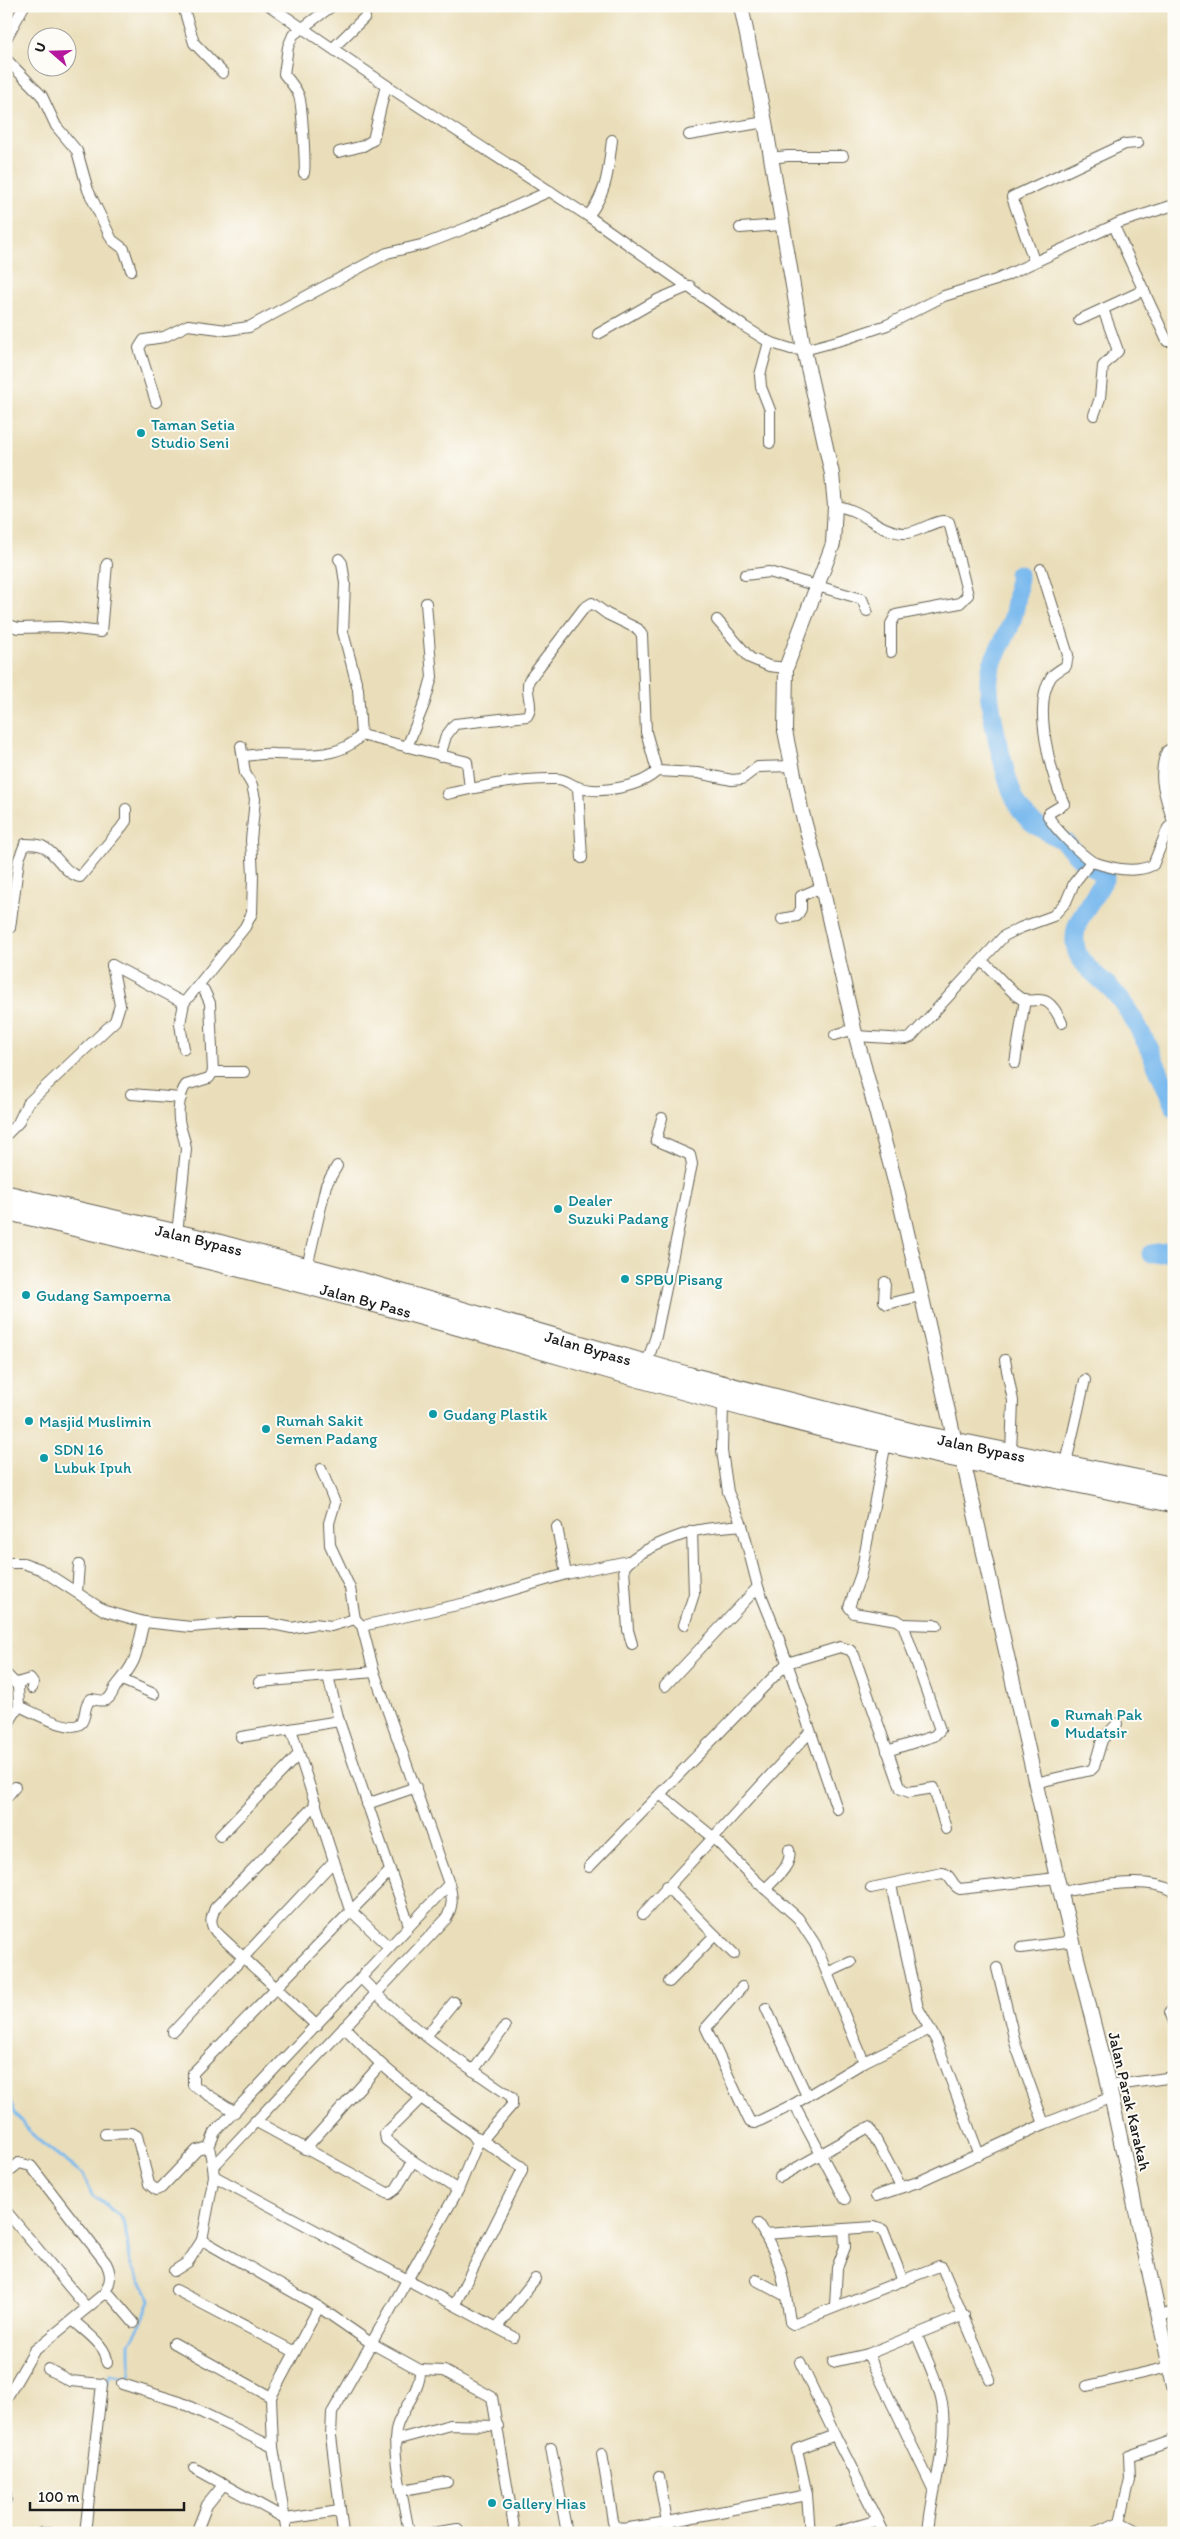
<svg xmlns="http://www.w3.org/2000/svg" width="1180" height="2539" font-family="Itim,sans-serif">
<rect width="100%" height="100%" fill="#fdfcf7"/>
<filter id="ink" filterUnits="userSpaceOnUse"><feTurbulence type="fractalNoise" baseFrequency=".02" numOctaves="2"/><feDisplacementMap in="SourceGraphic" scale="10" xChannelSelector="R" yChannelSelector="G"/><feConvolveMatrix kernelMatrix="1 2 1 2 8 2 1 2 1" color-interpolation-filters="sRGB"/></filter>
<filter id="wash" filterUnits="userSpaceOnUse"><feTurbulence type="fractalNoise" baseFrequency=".0096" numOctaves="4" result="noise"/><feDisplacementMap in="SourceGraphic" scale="20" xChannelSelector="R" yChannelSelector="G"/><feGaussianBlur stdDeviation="1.12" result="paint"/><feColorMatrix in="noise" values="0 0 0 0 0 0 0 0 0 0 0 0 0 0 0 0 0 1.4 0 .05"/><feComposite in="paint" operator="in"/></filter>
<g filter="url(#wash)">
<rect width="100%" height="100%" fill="#eadeba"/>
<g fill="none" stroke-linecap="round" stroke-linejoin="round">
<polyline stroke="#7abaee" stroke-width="3" points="6,2091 15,2113 24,2125 38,2140 83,2174 92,2195 121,2217 125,2225 130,2264 148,2293 150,2301 141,2324 130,2343 130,2374 125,2377 110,2374 106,2386"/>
<g stroke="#7abaee" stroke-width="19">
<path d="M1018 574C1018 595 1016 614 1007 633 1000 648 990 662 989 679 987 703 1007 793 1022 812 1032 826 1048 831 1062 840 1069 845 1074 853 1081 859 1089 866 1098 869 1105 877 1096 898 1073 918 1075 942 1076 965 1100 976 1114 992 1142 1025 1157 1067 1174 1106"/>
<polyline points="1151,1254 1174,1251"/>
</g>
</g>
</g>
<g filter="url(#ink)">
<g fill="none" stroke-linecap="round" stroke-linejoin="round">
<defs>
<g id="street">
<polyline points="183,6 194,43 223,73"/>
<polyline points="270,6 386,85 588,216 745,327 769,342 791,349 804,350 845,339 887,325 944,296 996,280 1121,222 1174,205"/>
<polyline points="6,39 24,6"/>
<polyline points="333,48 365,17"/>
<polyline points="6,59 42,96 56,126 77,151 88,190 112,240 124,249 131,270"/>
<polyline points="689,135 765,122"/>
<polyline points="339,152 363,146 373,140 386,85"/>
<polyline points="770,158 788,156 843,156"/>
<path d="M304 173C306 169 302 103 299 96 296 88 290 81 284 74L288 47 293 35 332 6"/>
<path d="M588 216C608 191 608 170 612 140"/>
<polyline points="1114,226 1167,341"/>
<polyline points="740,228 781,225"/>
<polyline points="1034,261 1012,197 1125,144 1138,143"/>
<polyline points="1079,320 1144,290"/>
<polyline points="598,334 659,299 690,286"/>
<polyline points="769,342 760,375 761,387 770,410 770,443"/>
<polyline points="156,402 139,348 144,340 164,337 188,325 227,330 249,327 387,253 425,244 469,227 550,191"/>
<polyline points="1094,415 1100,398 1103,366 1118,351 1103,309"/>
<path d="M835 506C861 508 879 532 904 533 919 534 936 517 949 522L968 595 960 603 896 615 891 624V652"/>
<polyline points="339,559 342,563 345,583 343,632 358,689 361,735"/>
<path d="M1041 569 1068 655 1066 666C1061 669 1054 673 1051 677 1032 706 1051 774 1064 804L1049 813 1048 816C1054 828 1081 855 1093 862"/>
<polyline points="745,575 769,572 862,599 867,611"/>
<polyline points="717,620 750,658 769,666 786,668"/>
<polyline points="6,624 18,628 60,627 101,632 107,564"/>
<polyline points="407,747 425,702 432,677 426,603"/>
<path d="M244 756C254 755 265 753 275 754 303 755 341 759 361 735L464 761 467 762 470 789"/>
<path d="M440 756 446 736 455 724 527 716C535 705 524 692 529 680L584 608 592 603 607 614 638 629 642 635 646 732 657 771"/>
<polyline points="578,788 582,858"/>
<path d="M447 794C483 786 520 778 557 779 566 779 570 785 578 787 599 795 642 786 657 771L698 773 732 780 742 779 758 767 792 766"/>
<path d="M1173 822C1166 797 1156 777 1167 751L1174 747"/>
<polyline points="782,919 797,916 801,909 801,896 822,887"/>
<path d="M6 926 10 928 19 859 25 844C30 844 37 844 42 846 56 852 64 874 80 877L121 828 126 821V809"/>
<path d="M982 961C993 971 1004 984 1016 995 1034 1011 1044 983 1062 1023"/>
<polyline points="112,965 184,1003"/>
<polyline points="835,1035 854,1029"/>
<path d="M856 1036 906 1039 911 1037 1004 936 1020 928 1053 916 1066 902 1074 883 1090 863 1093 862C1110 868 1135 874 1153 865L1168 828 1174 822"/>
<polyline points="184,1049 180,1024 184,1003 245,927 252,913 253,876 251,840 255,799 252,785 245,773 241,746"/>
<polyline points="1015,1063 1025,999"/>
<polyline points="213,1072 244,1072"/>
<polyline points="131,1094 181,1098"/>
<polyline points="6,1135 18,1123 27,1104 115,1021 120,1005 112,965"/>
<path d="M177 1234 186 1149C185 1139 182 1134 180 1125 177 1114 179 1094 186 1085L209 1078 213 1072 210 1003 204 990"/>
<polyline points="307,1267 326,1185 337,1166"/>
<polyline points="885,1282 884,1301 887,1304 920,1296"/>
<polyline points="1005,1360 1013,1401 1011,1453"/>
<polyline points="646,1365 656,1336 692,1164 690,1155 656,1140 662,1118"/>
<polyline points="723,1402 722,1451 728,1492 742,1525 758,1587 779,1639 837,1809"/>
<polyline points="886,1442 861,1574 849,1607 854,1613 897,1620 903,1624 940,1730 934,1736 887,1751"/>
<polyline points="1066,1463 1085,1380"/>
<polyline points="321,1469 335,1503 329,1523 330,1545 350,1588 355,1619"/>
<polyline points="557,1527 566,1574 628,1561"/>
<path d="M6 1563H23L40 1569 105 1611 144 1622 191 1627 238 1623H267L292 1628 314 1624 331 1626 355 1619 362 1626 374 1672 449 1884C453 1897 453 1907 446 1919L213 2167 214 2176 202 2240 319 2307 371 2343 420 2370C421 2390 403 2407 397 2426 390 2450 405 2506 409 2533"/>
<polyline points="77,1592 79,1565"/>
<polyline points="903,1624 937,1625"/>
<polyline points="684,1625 694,1594 692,1531"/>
<polyline points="362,1626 475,1601 566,1574"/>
<path d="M632 1644 628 1630 624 1568C634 1552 672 1538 691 1532 707 1527 726 1527 742 1525"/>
<path d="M6 1674 18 1686 19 1706C31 1711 71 1734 81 1723 87 1716 83 1705 91 1699 95 1699 102 1702 106 1700 112 1698 113 1689 117 1685 140 1657 135 1655 144 1622"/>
<polyline points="328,1676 339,1721 409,1925"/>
<polyline points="122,1680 154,1694"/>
<polyline points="259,1682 374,1672"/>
<polyline points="17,1683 30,1679 33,1683 32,1688"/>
<polyline points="665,1686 758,1587"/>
<polyline points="6,1727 19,1706"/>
<polyline points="291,1729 350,1910 389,1947"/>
<polyline points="241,1737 339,1721"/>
<polyline points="1035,1783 1091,1770 1094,1767 1102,1740 1117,1724"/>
<polyline points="660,1794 714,1838 754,1879 798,1918 815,1944 864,2062"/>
<polyline points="6,1798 15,1787"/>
<path d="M316 1804 215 1908C211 1918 209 1923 216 1932L317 2026"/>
<polyline points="367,1804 416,1787"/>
<polyline points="220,1836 298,1755"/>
<polyline points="589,1867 787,1663 840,1647 850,1650 854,1655 901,1789 909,1792 934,1788 946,1829"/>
<polyline points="891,1885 918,2008 936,2040 979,2155"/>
<polyline points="666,1886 715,1935 669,1982"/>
<path d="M871 1888 942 1873C952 1874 951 1886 960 1889L1057 1878"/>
<path d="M765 1889C775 1879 793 1865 789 1850"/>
<path d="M1060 1892C1092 1887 1145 1875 1174 1891"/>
<polyline points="643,1914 810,1732"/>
<polyline points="715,1935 734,1954"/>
<polyline points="1021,1948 1073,1941"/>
<polyline points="997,1968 1016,2046 1044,2124 1112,2097"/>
<polyline points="827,1973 851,1962"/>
<path d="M362 1979C405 2025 460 2062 512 2097V2105L482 2140"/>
<polyline points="742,1987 706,2028 747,2116 750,2122 755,2123 794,2104 864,2062 930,2029"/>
<polyline points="766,2008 807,2096"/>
<polyline points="1170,2012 1174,2022"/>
<polyline points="173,2032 334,1861"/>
<polyline points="427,2035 454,2002"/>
<polyline points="473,2071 505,2027"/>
<polyline points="1109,2086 1174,2077"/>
<polyline points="421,2098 385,2134 386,2140 413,2161 458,2190"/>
<polyline points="794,2104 845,2199"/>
<polyline points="235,2112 193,2085 193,2073 390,1871"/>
<polyline points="255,2121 389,2194 396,2189 413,2161"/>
<polyline points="105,2134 132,2133 137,2136 149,2184 156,2190 161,2188 197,2150 209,2147"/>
<polyline points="305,2149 381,2064"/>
<polyline points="213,2167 209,2147 215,2132 449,1884"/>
<path d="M6 2174 19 2163 31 2166 106 2263C112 2275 111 2282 104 2294"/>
<polyline points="214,2176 514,2337"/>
<polyline points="780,2177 869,2127 901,2187"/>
<polyline points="876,2196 918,2182 1044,2124"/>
<polyline points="6,2211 87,2308"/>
<path d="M758 2224C782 2260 784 2280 790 2322L793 2324 939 2266 942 2267 990 2379"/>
<polyline points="764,2234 844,2229"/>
<polyline points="174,2271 188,2262 202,2240"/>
<polyline points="756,2280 786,2296"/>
<polyline points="176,2290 295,2352"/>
<polyline points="455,2304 522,2171 522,2167 477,2137"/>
<polyline points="835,2306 837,2268 845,2247 844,2229 874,2227 883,2230 903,2281"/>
<polyline points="1160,2317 1174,2311"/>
<path d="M73 2320C84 2331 108 2346 107 2363"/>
<polyline points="497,2327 535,2279"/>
<path d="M917 2335C925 2357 938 2380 942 2403 949 2447 931 2490 928 2533"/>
<polyline points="174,2343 271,2397"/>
<polyline points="868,2354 933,2489"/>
<polyline points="800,2362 835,2435 797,2449 807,2495"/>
<polyline points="833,2362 868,2354 964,2315"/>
<polyline points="48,2369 70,2381 102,2384 85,2533"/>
<polyline points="420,2370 444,2371 492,2397 515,2533"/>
<polyline points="122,2384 180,2402 273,2447"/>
<polyline points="1087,2386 1169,2367"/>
<polyline points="6,2399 34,2351 104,2294 111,2296 134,2323"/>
<polyline points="395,2440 450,2425 498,2426"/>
<polyline points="551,2448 567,2533"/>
<polyline points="602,2454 613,2521 616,2527 622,2529 668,2522 807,2495 810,2533"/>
<polyline points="194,2468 286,2519 339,2511"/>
<polyline points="659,2477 669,2533"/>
<polyline points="403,2490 447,2482"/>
<polyline points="6,2494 6,2500"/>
<polyline points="878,2520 884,2533"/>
<polyline points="1120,2522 1130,2479 1129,2456 1174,2440"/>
<polyline points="42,2533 49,2533"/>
<polyline points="196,2533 207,2505 224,2484"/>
<polyline points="287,2533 273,2447 271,2397 319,2307"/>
<polyline points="343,2533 331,2436 332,2413 458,2190 478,2142 472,2134 421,2098 381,2064 344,2027"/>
<polyline points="431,2533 458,2529"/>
<polyline points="834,2533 878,2520 835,2435"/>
<polyline points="1093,2533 1120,2522 1141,2533"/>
</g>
<polyline id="secondary" points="741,6 765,122 804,350 832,474 835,506 833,544 786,668 785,731 801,809 822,887 854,1029 898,1193 955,1442 963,1460 1057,1878 1109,2086 1174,2386"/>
<g id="highway">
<path id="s1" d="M6 1195 207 1241 371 1285 690 1377 920 1435 1174 1487"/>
<path id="s2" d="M6 1210C124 1238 241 1267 358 1298 514 1339 668 1389 825 1428 940 1456 1057 1478 1174 1503"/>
</g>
</defs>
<use href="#street" stroke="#646053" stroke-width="12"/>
<use href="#secondary" stroke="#646053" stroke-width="16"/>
<use href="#highway" stroke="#646053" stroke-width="21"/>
<use href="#street" stroke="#fff" stroke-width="10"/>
<use href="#secondary" stroke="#fff" stroke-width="14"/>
<use href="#highway" stroke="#fff" stroke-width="19"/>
</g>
</g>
<g fill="#0f9aa8" stroke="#fdfcf7" stroke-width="2">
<circle cx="141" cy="433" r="5"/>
<circle cx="558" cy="1209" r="5"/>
<circle cx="625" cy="1279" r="5"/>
<circle cx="26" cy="1295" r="5"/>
<circle cx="433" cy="1414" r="5"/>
<circle cx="29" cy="1421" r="5"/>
<circle cx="266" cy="1429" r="5"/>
<circle cx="44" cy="1458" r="5"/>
<circle cx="1055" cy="1723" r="5"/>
<circle cx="492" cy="2503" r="5"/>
</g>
<g text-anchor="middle" stroke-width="4" stroke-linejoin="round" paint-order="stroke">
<g font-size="16" fill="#0d838f" stroke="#fdfcf7" text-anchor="start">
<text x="151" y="430">Taman Setia<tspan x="151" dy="18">Studio Seni</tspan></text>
<text x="568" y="1206">Dealer<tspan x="568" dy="18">Suzuki Padang</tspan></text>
<text x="635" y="1285">SPBU Pisang</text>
<text x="36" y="1301">Gudang Sampoerna</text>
<text x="443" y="1420">Gudang Plastik</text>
<text x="276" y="1426">Rumah Sakit<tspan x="276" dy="18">Semen Padang</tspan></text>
<text x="39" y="1427">Masjid Muslimin</text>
<text x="54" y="1455">SDN 16<tspan x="54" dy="18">Lubuk Ipuh</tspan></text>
<text x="1065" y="1720">Rumah Pak<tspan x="1065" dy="18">Mudatsir</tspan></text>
<text x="502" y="2509">Gallery Hias</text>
</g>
<g font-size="16" fill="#1c1c1c" stroke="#fdfcf7">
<text dy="6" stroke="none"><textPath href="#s1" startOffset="198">Jalan Bypass</textPath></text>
<text dy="6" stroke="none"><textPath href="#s2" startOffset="371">Jalan By Pass</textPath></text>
<text dy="6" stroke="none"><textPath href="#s1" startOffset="602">Jalan Bypass</textPath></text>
<text dy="6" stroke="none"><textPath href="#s1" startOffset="1008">Jalan Bypass</textPath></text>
<text transform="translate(1130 2101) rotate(77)" y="6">Jalan Parak Karakah</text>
</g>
</g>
<rect width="1180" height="2539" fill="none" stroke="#fdfcf7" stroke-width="25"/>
<g transform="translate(52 52) rotate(290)"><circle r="24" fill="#fdfcf7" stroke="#a3a29f"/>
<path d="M0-4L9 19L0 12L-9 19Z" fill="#b5179e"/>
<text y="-8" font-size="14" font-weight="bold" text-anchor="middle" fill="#1c1c1c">U</text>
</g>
<path d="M30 2502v8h154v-8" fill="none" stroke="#1c1c1c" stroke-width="2.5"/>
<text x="38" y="2502" font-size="15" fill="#1c1c1c" stroke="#fdfcf7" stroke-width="4" paint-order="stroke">100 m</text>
</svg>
